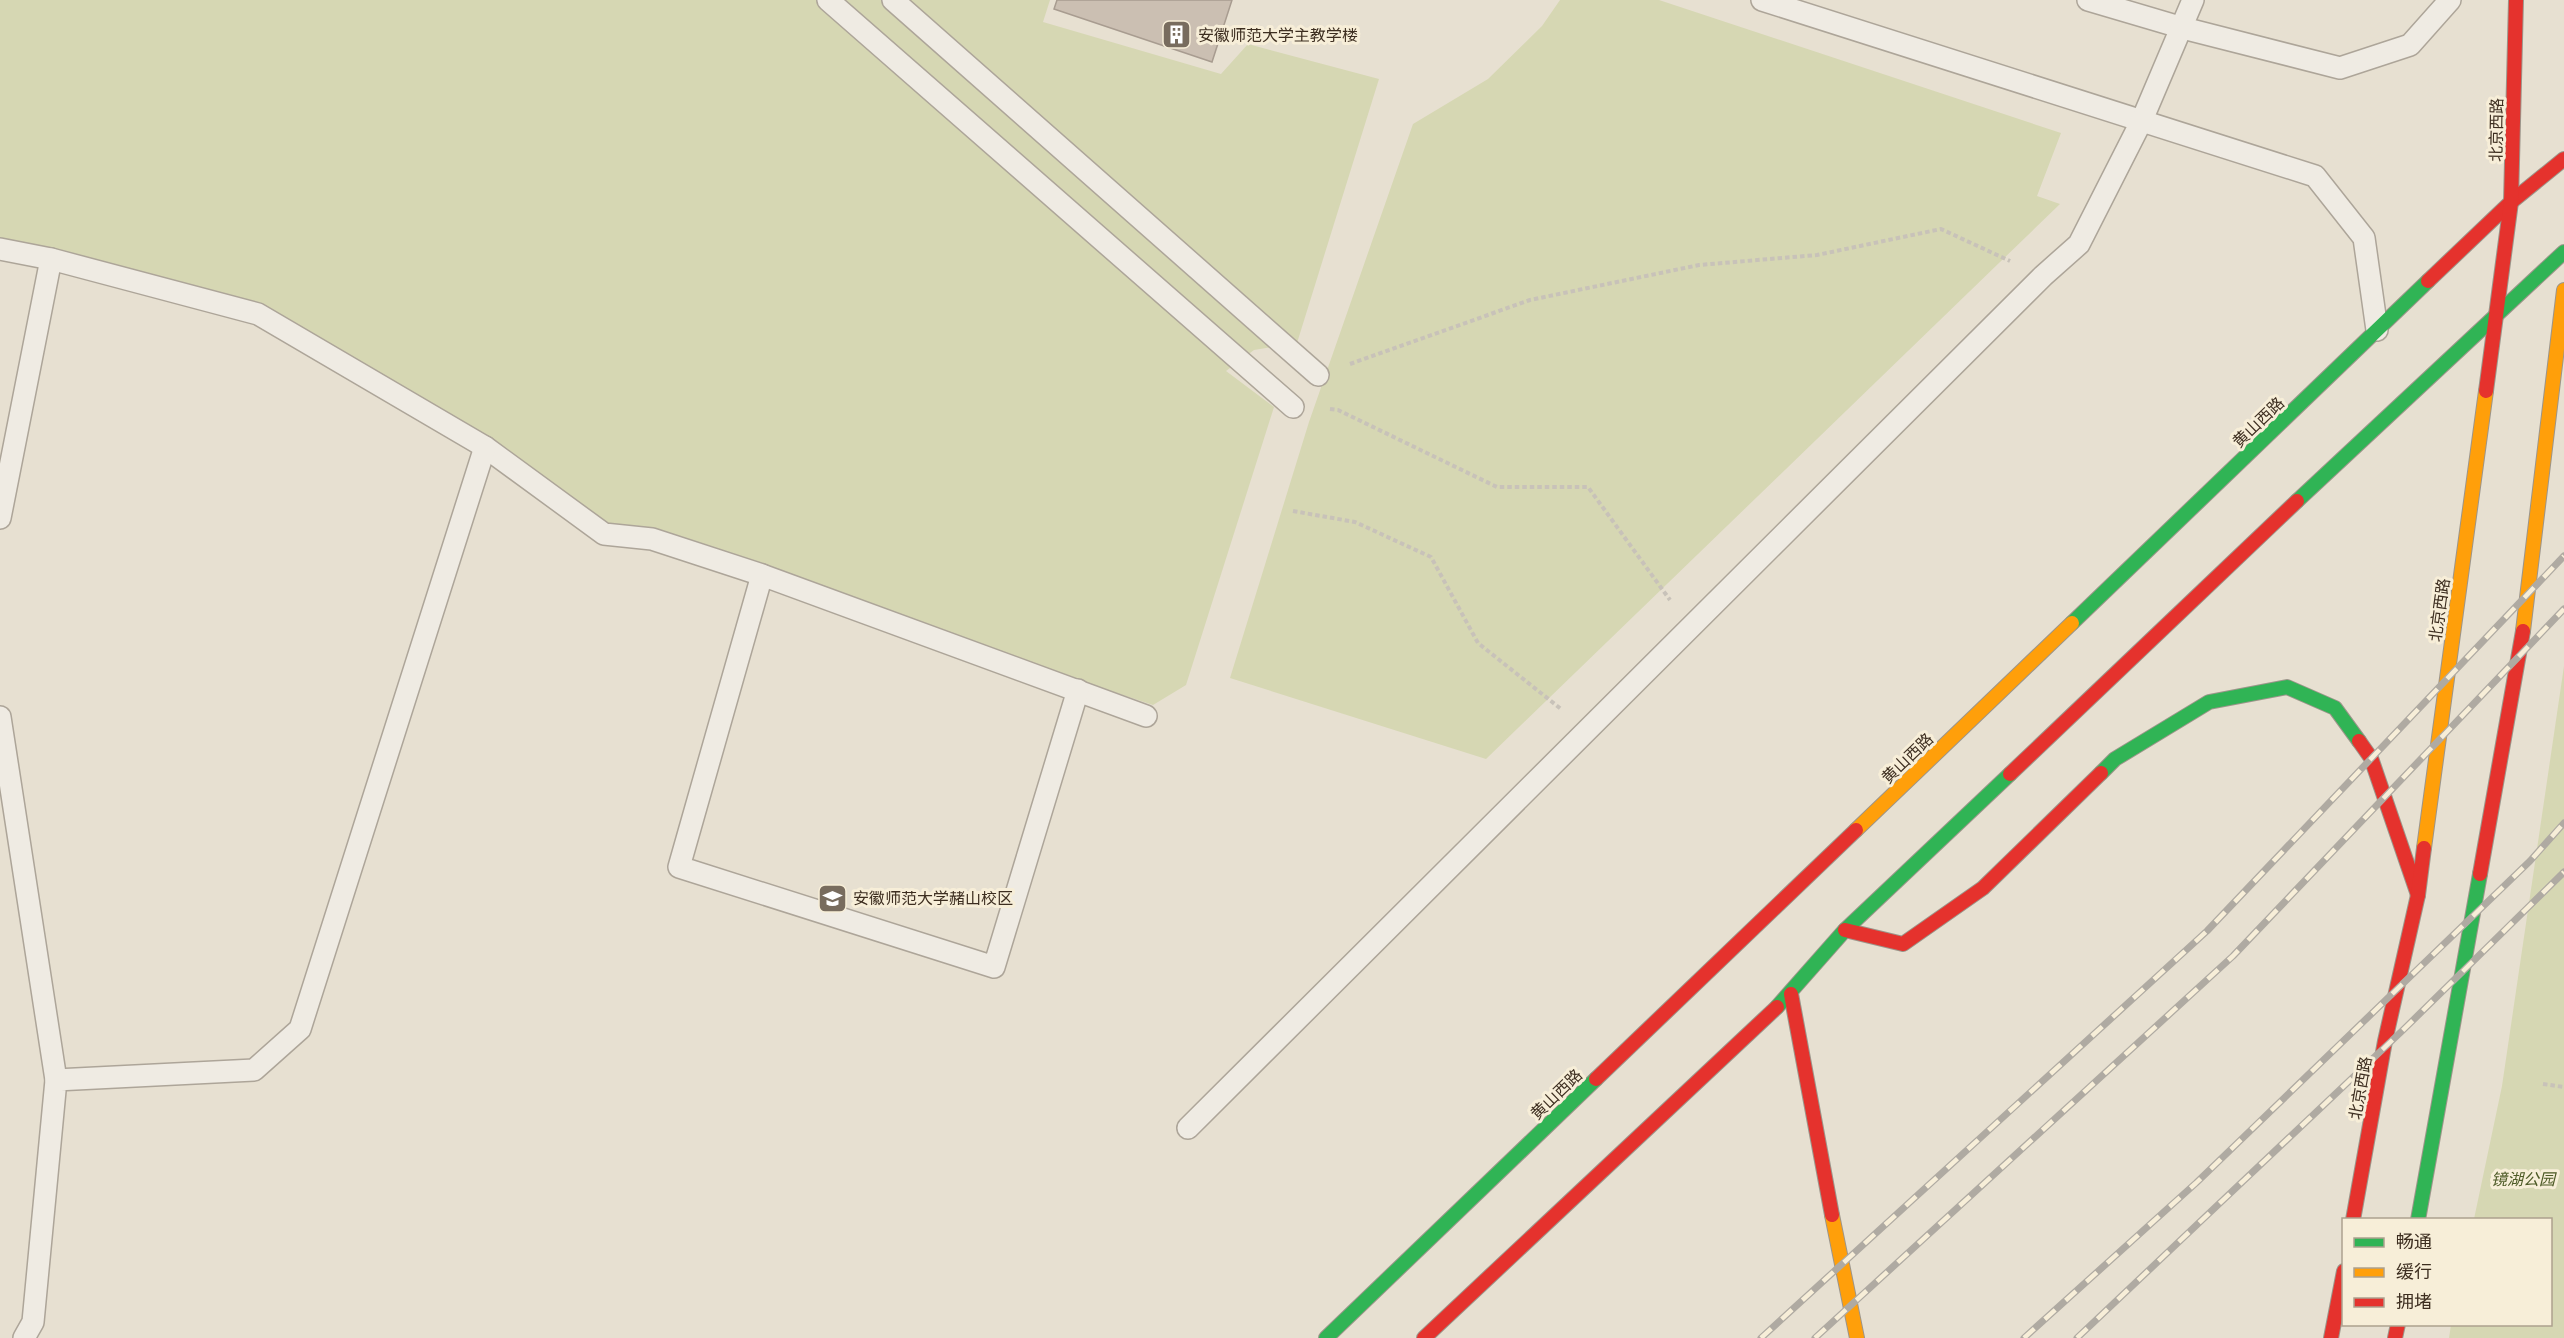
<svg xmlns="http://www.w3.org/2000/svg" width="2564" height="1338" font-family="Literata,'Noto Sans SC',serif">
<rect width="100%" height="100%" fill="#e7e0d1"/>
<g fill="#d6d7b3">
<polygon points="0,0 1050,0 1043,22 1221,74 1248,44 1379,79 1297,343 1254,350 1226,371 1274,407 1186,685 1153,705 652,539 604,534 258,314 0,255"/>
<polygon points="1560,0 1659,0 2061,133 2037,196 2060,204 1486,759 1230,678 1309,422 1413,124 1488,79 1542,26"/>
<polygon points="2564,666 2564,1338 2449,1338 2451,1325 2550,1324 2550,1220 2474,1219 2502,1086"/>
</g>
<polygon fill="#cbbfb2" stroke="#a89c90" stroke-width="1.5" points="1057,0 1232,0 1212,62 1054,9"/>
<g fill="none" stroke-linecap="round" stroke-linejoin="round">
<defs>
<g id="lane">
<polyline points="828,0 1293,407"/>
<polyline points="893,0 1318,375"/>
<polyline points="1762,0 2315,176 2364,238 2377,330"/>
<polyline points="2088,0 2183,28 2340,68 2410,45 2450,0"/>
<polyline points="0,249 51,259 258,314 485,447 604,534 652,539 762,575 1146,716"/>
<polyline points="0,518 51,259"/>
<polyline points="762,575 679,867 994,967 1078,690"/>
<polyline points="0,717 56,1080"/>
<polyline points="1188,1128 2043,276 2079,244 2142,120 2193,0"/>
<polyline points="24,1338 33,1322 56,1080 254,1070 300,1029 485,447"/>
</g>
<g id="fast">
<polyline points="2297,501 2564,252"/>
<polyline points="2072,623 2428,281"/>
<polyline points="2101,773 2115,759 2209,702 2287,687 2335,708 2359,741"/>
<polyline points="1777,1007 1845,930 2010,774"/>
<polyline points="2418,1220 2480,874"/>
<polyline points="1326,1338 1596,1079"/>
</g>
<g id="slow">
<polyline points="2523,631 2564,290"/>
<polyline points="1856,830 2072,623"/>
<polyline points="2424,848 2486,391"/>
<polyline points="1832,1215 1857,1338"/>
</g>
<g id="jam">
<polyline points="2428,281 2511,202 2564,159"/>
<polyline points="2486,391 2511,202 2516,0"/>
<polyline points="2359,741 2371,758 2418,895"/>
<polyline points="2010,774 2297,501"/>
<polyline points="2480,874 2523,631"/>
<polyline points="1845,930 1903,944 1983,888 2101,773"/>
<polyline points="1791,994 1832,1215"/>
<polyline points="1596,1079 1856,830"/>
<polyline points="2353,1220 2385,1041 2418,895 2424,848"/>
<polyline points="1424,1338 1777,1007"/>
<polyline points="2331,1338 2344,1271"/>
<polyline points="2395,1338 2398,1324"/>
</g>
</defs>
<use href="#lane" stroke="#ada599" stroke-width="24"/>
<use href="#fast" stroke="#9c958a" stroke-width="16"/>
<use href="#slow" stroke="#9c958a" stroke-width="16"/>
<use href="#jam" stroke="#9c958a" stroke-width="16"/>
<g stroke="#c8c2b9" stroke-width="4" stroke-dasharray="4.5 3" stroke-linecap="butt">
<polyline points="1350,364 1530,300 1699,265 1817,255 1941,229 2010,261"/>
<polyline points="1330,409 1338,410 1497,487 1588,487 1670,600"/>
<polyline points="1293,511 1355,522 1431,557 1478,643 1561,709"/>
<polyline points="2543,1084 2564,1087"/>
</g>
<use href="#lane" stroke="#efebe3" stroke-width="21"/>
<use href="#fast" stroke="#30b455" stroke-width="14"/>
<use href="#slow" stroke="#ff9f0a" stroke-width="14"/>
<use href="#jam" stroke="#e5322d" stroke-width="14"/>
<defs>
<g id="rail">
<polyline points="1761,1338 2207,931 2564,556"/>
<polyline points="1815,1338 2233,956 2564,609"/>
<polyline points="2024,1338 2196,1183 2530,861 2564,823"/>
<polyline points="2077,1338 2402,1031 2564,872"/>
</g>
</defs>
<use href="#rail" stroke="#afaaa2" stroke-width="7"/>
<use href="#rail" stroke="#f7eed8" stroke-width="4.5" stroke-dasharray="14" stroke-linecap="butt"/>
</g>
<defs>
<symbol id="building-square" viewBox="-11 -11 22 22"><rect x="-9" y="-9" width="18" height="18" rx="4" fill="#786c5e" stroke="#f7eed8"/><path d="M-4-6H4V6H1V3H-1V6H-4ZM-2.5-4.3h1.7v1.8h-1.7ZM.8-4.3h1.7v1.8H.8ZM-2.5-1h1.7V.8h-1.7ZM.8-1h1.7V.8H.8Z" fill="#fff"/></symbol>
<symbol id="university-square" viewBox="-11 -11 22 22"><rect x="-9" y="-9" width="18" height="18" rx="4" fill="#786c5e" stroke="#f7eed8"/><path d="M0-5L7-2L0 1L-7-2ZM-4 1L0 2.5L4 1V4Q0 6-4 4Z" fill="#fff"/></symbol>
</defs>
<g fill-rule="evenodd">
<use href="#building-square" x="1160" y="18" width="33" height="33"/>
<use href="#university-square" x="816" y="882" width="33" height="33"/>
</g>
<g text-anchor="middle" stroke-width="6" stroke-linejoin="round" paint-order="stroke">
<g font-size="16" fill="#3d2e20" stroke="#f7eed8" text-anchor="start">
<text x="1198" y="41">安徽师范大学主教学楼</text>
<text x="853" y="904">安徽师范大学赭山校区</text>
</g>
<g font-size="16" fill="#3d2e20" stroke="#f7eed8">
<text transform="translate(2496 130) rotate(-89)" y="6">北京西路</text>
<text transform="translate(2258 422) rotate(-44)" y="6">黄山西路</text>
<text transform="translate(2439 610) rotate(-82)" y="6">北京西路</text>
<text transform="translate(1907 758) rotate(-44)" y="6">黄山西路</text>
<text transform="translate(2360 1088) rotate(-80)" y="6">北京西路</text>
<text transform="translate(1556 1094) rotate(-44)" y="6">黄山西路</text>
</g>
<g font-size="16" font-style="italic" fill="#4d5a26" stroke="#f7eed8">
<text x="2523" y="1185">镜湖公园</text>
</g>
</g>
<rect x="2342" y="1218" width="210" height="108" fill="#f7eed8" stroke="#ada18e" stroke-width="1.5"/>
<rect x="2354" y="1238" width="30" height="9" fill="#30b455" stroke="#ada18e" stroke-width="1.5"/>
<text x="2396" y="1248" font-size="18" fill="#3d2e20">畅通</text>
<rect x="2354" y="1268" width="30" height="9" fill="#ff9f0a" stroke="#ada18e" stroke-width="1.5"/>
<text x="2396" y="1278" font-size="18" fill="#3d2e20">缓行</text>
<rect x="2354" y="1298" width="30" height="9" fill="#e5322d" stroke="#ada18e" stroke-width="1.5"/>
<text x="2396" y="1308" font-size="18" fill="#3d2e20">拥堵</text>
</svg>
